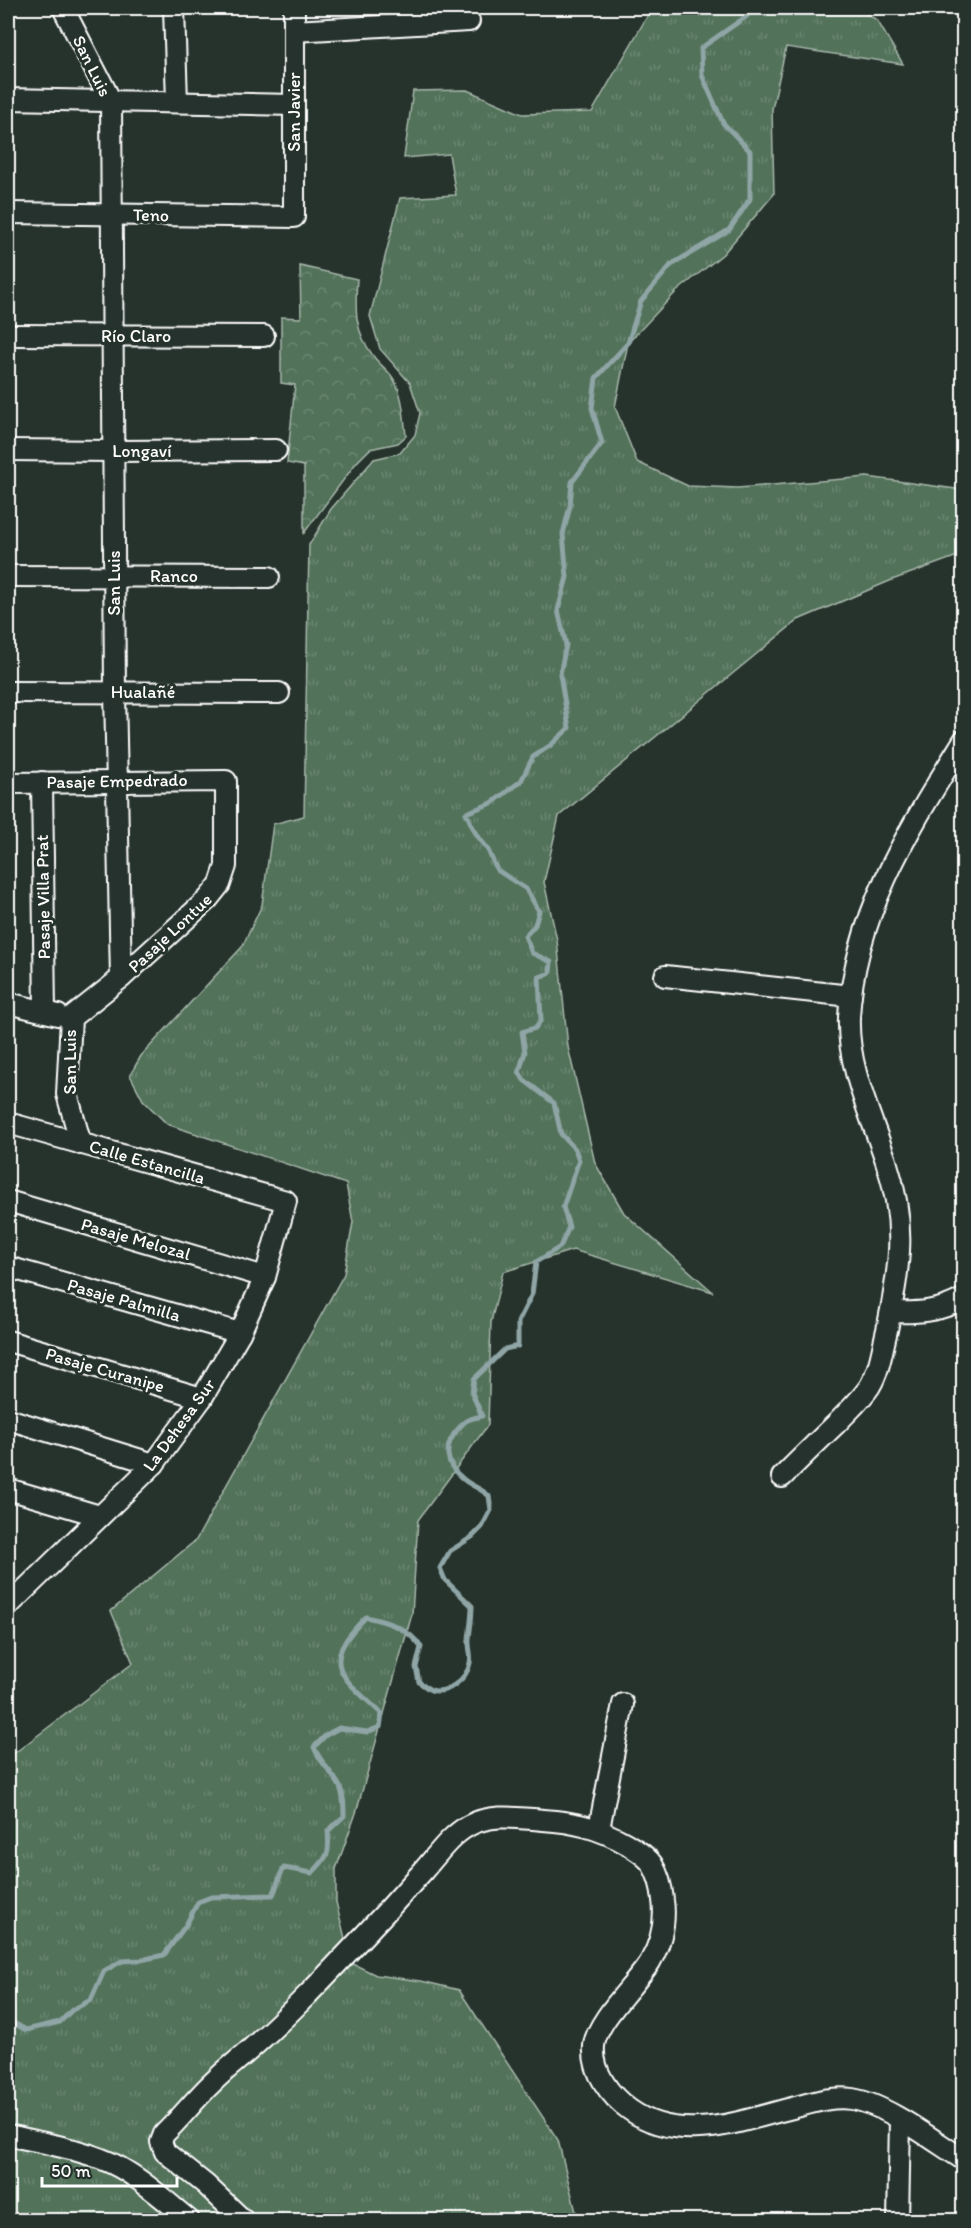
<svg xmlns="http://www.w3.org/2000/svg" width="971" height="2228" font-family="Itim,sans-serif">
<defs>
<pattern id="grass-tufts" width="24" height="20" patternUnits="userSpaceOnUse" patternTransform="scale(1.5)"><rect width="24" height="20" fill="#52725a"/><path d="M3 7l-1-3M5 7V3M7 7l1-3M15 17l-1-3M17 17v-4M19 17l1-3" fill="none" stroke="#6c8773"/></pattern>
<pattern id="park-crowns" width="20" height="18" patternUnits="userSpaceOnUse" patternTransform="scale(1.5)"><rect width="20" height="18" fill="#52725a"/><path d="M2 6a3 3 0 1 1 6 0M12 15a3 3 0 1 1 6 0" fill="none" stroke="#6c8773"/></pattern>
</defs>
<rect width="100%" height="100%" fill="#26332d"/>
<filter id="ink" filterUnits="userSpaceOnUse"><feTurbulence type="fractalNoise" baseFrequency=".0167" numOctaves="2"/><feDisplacementMap in="SourceGraphic" scale="12" xChannelSelector="R" yChannelSelector="G"/><feConvolveMatrix kernelMatrix="1 2 1 2 8 2 1 2 1" color-interpolation-filters="sRGB"/></filter>
<g filter="url(#ink)">
<polygon fill="url(#grass-tufts)" stroke="#a8b8ac" stroke-width="1.5" points="652,8 856,8 877,20 903,64 786,47 772,109 774,194 723,254 676,292 628,343 615,407 637,462 688,486 738,488 867,477 963,490 963,554 892,580 798,620 559,816 544,882 557,940 568,1047 595,1163 624,1213 713,1292 573,1250 503,1272 491,1322 488,1425 418,1520 412,1614 356,1813 336,1869 336,1902 351,1963 376,1975 421,1981 459,1990 558,2140 578,2220 8,2220 8,1758 133,1663 111,1611 196,1540 344,1274 353,1222 346,1184 167,1124 143,1100 130,1075 141,1056 242,947 262,905 273,824 304,816 309,545 331,509 374,459 400,453 415,435 420,413 410,383 380,349 370,316 400,198 456,195 449,154 404,158 413,91 467,90 522,114 592,112"/>
<path fill="url(#park-crowns)" stroke="#a8b8ac" stroke-width="1.5" d="M300 266 357 279C355 310 354 331 374 357 380 365 388 370 393 378 403 393 404 418 406 436L398 443 370 449 356 463 304 533V466L287 463 295 385 281 383V317L301 318Z"/>
<g fill="none" stroke-linecap="round" stroke-linejoin="round">
<path stroke="#8fa5a6" stroke-width="5" d="M8 2020 26 2030 60 2022 72 2010 91 2000 104 1971 122 1961 141 1960 164 1955 186 1925 198 1902 211 1897 273 1895C278 1885 278 1877 284 1868L312 1873C328 1857 330 1854 328 1831L344 1816C344 1806 344 1796 340 1787 333 1773 320 1763 314 1747L326 1735 339 1728 367 1732 380 1727 382 1714C342 1676 317 1665 366 1617 388 1622 407 1627 421 1647L416 1667 419 1682C423 1685 427 1688 431 1690 447 1695 467 1679 470 1663 472 1655 468 1647 469 1639 470 1628 472 1618 472 1606L445 1580 440 1568 450 1551 472 1537 482 1527 491 1510 489 1496C480 1487 470 1486 462 1478 445 1464 443 1446 458 1429 461 1426 464 1421 468 1420 472 1418 478 1417 482 1416L472 1393 474 1379 505 1349 518 1346V1322L532 1294 536 1262 560 1247 569 1227 563 1207 579 1160 575 1149 561 1134 554 1103 524 1080 519 1072 525 1052 522 1032 535 1028 541 1020 539 977 550 973 551 962 532 953 525 936 535 925 539 911 526 889 497 870 487 848 476 834 466 813 492 803 521 781 533 757 551 745 569 728 560 674 566 645 558 610 567 577 563 534 570 506 572 482 602 443 592 408 596 378 628 343 641 301 671 265 729 230 750 199V151L723 123 702 75 701 48 747 16 748 8"/>
<defs>
<g id="minor">
<polyline points="63,8 111,101 115,692 121,978 71,1018 67,1094 81,1144"/>
<polyline points="174,8 177,102"/>
<polyline points="294,31 469,21"/>
<polyline points="8,99 294,105"/>
<polyline points="8,213 294,217 294,8"/>
<polyline points="8,335 264,336"/>
<polyline points="8,450 114,451 276,450"/>
<polyline points="8,576 269,577"/>
<polyline points="8,692 279,693"/>
<polyline points="42,782 45,1012"/>
<polyline points="8,783 226,781 226,866 220,884 208,899 121,978"/>
<polyline points="665,976 851,996"/>
<polyline points="8,1003 58,1015"/>
<polyline points="8,1123 286,1201 265,1277 240,1333 202,1398 154,1464 8,1606"/>
<polyline points="8,1201 265,1277"/>
<polyline points="8,1267 240,1333"/>
<path d="M891 1312C917 1313 941 1312 964 1298"/>
<polyline points="8,1341 202,1398"/>
<polyline points="8,1419 154,1464"/>
<path d="M782 1477C800 1459 818 1441 837 1423 848 1411 861 1400 870 1386 880 1369 882 1350 887 1330 900 1267 907 1224 886 1161 871 1115 847 1067 849 1017 854 914 911 826 964 740"/>
<polyline points="8,1489 100,1516"/>
<polyline points="599,1829 623,1704"/>
<path d="M8 2135C42 2143 88 2150 119 2167 143 2180 168 2203 189 2220"/>
<path d="M243 2220 205 2184 165 2152 161 2142 164 2134C181 2118 195 2099 212 2083 226 2069 241 2058 255 2045 290 2014 322 1980 354 1946 378 1921 401 1896 423 1871 437 1855 450 1836 468 1826 491 1813 518 1818 543 1820 575 1822 599 1828 627 1844 636 1850 646 1855 652 1864 658 1874 662 1889 663 1900 666 1922 661 1943 650 1962 636 1984 596 2021 594 2046 592 2072 610 2096 630 2110 681 2146 742 2120 796 2107 814 2102 833 2096 852 2099 886 2104 934 2141 964 2160"/>
<polyline points="898,2220 900,2120"/>
</g>
</defs>
<use href="#minor" stroke="#fff" stroke-width="24"/>
<use href="#minor" stroke="#26332d" stroke-width="20"/>
</g>
</g>
<g text-anchor="middle" stroke-width="6" stroke-linejoin="round" paint-order="stroke">
<g font-size="18" fill="#fff" stroke="#26332d">
<text transform="translate(92 66) rotate(64)" y="6">San Luis</text>
<text transform="translate(294 112) rotate(-90)" y="6">San Javier</text>
<text transform="translate(151 215) rotate(1)" y="6">Teno</text>
<text x="136" y="342">Río Claro</text>
<text x="142" y="457">Longaví</text>
<text x="174" y="582">Ranco</text>
<text transform="translate(114 583) rotate(-90)" y="6">San Luis</text>
<text x="143" y="698">Hualañé</text>
<text transform="translate(117 781) rotate(-1)" y="6">Pasaje Empedrado</text>
<text transform="translate(43 897) rotate(-91)" y="6">Pasaje Villa Prat</text>
<text transform="translate(170 933) rotate(-43)" y="6">Pasaje Lontue</text>
<text transform="translate(70 1062) rotate(-90)" y="6">San Luis</text>
<text transform="translate(147 1162) rotate(16)" y="6">Calle Estancilla</text>
<text transform="translate(136 1239) rotate(16)" y="6">Pasaje Melozal</text>
<text transform="translate(124 1300) rotate(16)" y="6">Pasaje Palmilla</text>
<text transform="translate(105 1370) rotate(16)" y="6">Pasaje Curanipe</text>
<text transform="translate(179 1425) rotate(-54)" y="6">La Dehesa Sur</text>
</g>
</g>
<rect width="971" height="2228" fill="none" stroke="#26332d" stroke-width="30"/>
<rect x="15" y="15" width="941" height="2198" fill="none" stroke="#fff" stroke-width="2" filter="url(#ink)"/>
<path d="M42 2177v9h135v-9" fill="none" stroke="#ffffff" stroke-width="3"/>
<text x="51" y="2177" font-size="18" fill="#ffffff" stroke="#26332d" stroke-width="4.5" paint-order="stroke">50 m</text>
</svg>
